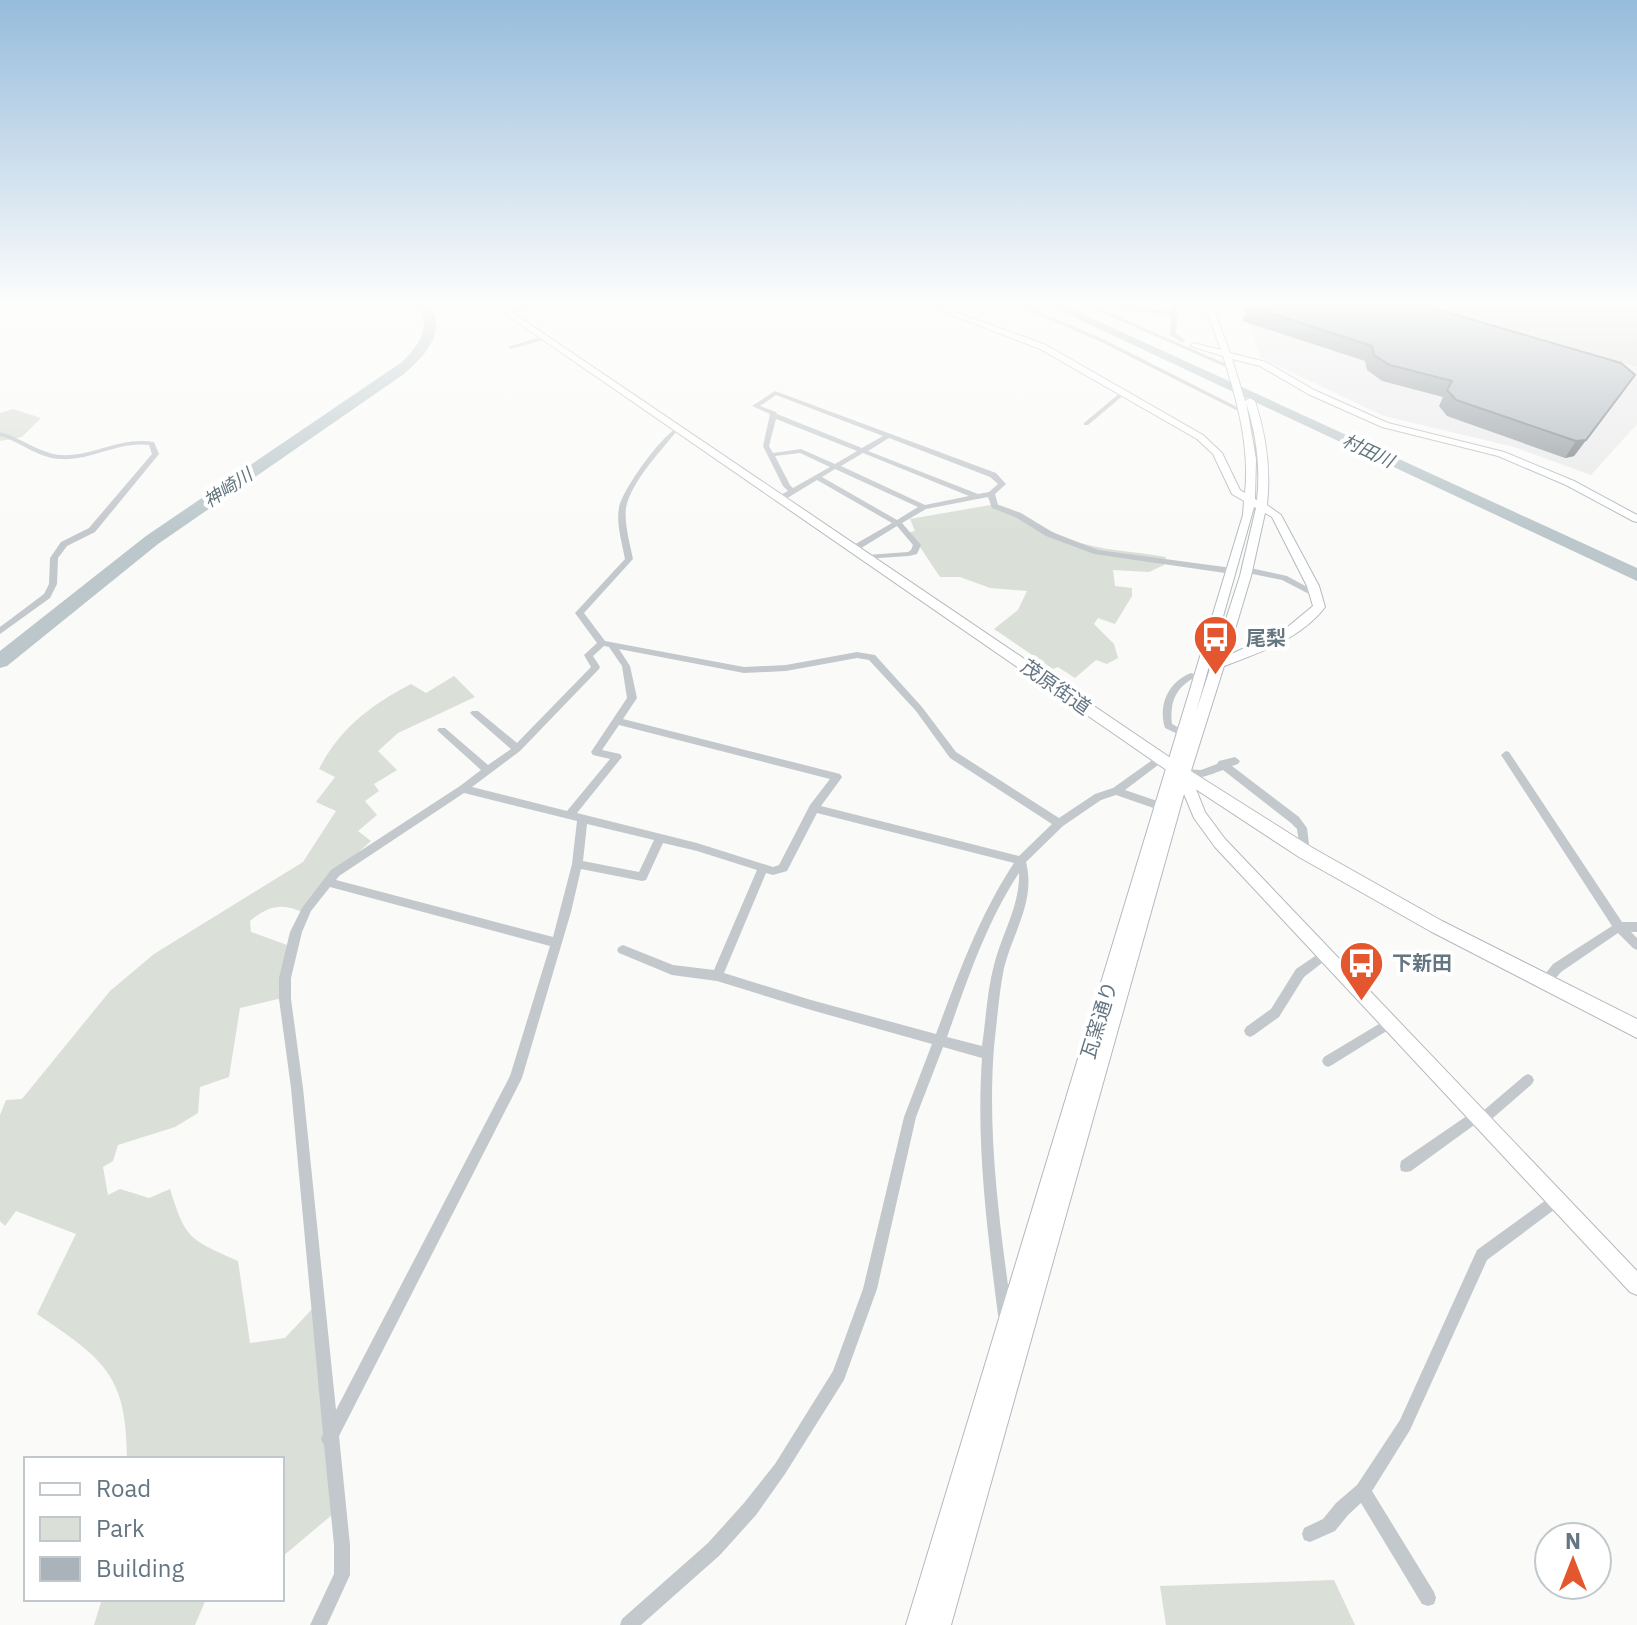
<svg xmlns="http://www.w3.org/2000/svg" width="1637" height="1625" font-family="'IBM Plex Sans','Noto Sans JP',sans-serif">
<rect width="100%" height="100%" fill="#fafaf8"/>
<polygon fill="#e8e9e9" points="1247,306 1425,306 1637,368 1637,424 1591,475 1514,447 1384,416 1261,358 1243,307"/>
<g fill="#dadfd7">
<polygon points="1426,306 1637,306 1637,367"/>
<polygon points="13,409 41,418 22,437 0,441 0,413"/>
<path d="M996 504C1022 511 1043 529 1068 539 1101 551 1132 551 1166 557L1164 565 1149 572 1113 570 1115 586 1132 588V596L1115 624 1098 618 1094 624 1114 644 1118 658 1107 664 1096 660 1075 678 1058 667 1053 669 994 629 1018 610 1027 591 990 588 960 577H940L910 532 915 531 910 519Z"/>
<path d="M454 676 475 697 398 733 378 751 397 770 374 784 379 791 365 801 377 815 358 831 371 841 334 874 304 913C282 902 268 906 250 921L251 932 290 946 282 998 240 1008 229 1077 200 1087 198 1113 175 1127 118 1145 113 1161 103 1167 108 1195 120 1189 149 1198 170 1189C186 1241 190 1239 238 1261L250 1343 285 1338 314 1307 333 1514 282 1557V1459H127C127 1374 103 1359 37 1314L76 1234 16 1211 5 1226 0 1221V1115L6 1100 22 1099 110 991 154 954 303 862 336 811 316 802 335 777 319 769C340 728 371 705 411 684L426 693Z"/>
<polygon points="1334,1580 1355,1625 1166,1625 1160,1586"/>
<polygon points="102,1599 206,1599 195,1625 94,1625"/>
</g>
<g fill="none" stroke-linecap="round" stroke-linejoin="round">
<g fill="#bbc7cb" fill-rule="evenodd">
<path d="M420 306H432C445 335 425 355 404 374L158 544 7 666 0 668V651L146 536 402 362C419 345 430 330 420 306Z"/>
<polygon points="1050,306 1065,306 1637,568 1637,581"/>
</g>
<defs>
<path id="secondary" d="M929 306H939L1046 345 1203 435 1222 453 1240 490 1245 493C1250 446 1237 400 1223 356L1190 346 1194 343 1221 350 1205 306H1213L1230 353 1266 362 1314 390 1388 423 1504 452 1574 481 1637 515V522L1633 521 1566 485 1498 456 1382 427 1308 394 1260 366 1232 359 1245 401 1250 398 1255 401C1266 435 1271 469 1267 505L1281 515 1319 586 1325 607C1302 638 1259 653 1224 666L1190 774 1205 812 1225 839 1637 1271V1295L1630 1292 1215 847 1194 818 1184 794 951 1625H906L1243 515 1244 501 1232 494 1213 454 1197 439 1040 349ZM1246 402C1256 434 1261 466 1257 500L1255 499 1256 459ZM1254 507 1256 508 1240 576 1196 712ZM1265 513 1272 517 1307 586 1313 606 1284 630 1227 656 1251 576Z"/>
<polygon id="primary" points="494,306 503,306 1178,763 1311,847 1442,921 1637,1019 1637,1038 1430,931 1299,857 1168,771"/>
</defs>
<use href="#secondary" stroke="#b3babf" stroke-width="2"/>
<use href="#primary" stroke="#b5babe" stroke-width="2"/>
<g fill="#c3c8cc" fill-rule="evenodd">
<polygon points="530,306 539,306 508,314 505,312"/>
<polygon points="1019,306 1026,306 1105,340 1247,412 1242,413 1101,342"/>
<polygon points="1087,306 1094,306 1233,367 1228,368"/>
<polygon points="1113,306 1125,306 1172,312 1172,306 1178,306 1176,334 1186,341 1181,342 1170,335 1171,315 1116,308"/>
<polygon points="544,336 547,338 546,339 511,349 508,347"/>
<path d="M775 391 996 473 1006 484 995 494 998 505 1021 513 1052 532 1098 550 1232 568 1236 571 1232 574 1094 554 1046 536 1015 517 992 508 988 497 926 509 902 523 921 545 917 554 909 556 864 559V555H867L908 552 911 550 913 545 897 526 858 550H852V546L892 523 817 480 784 500H778V496L788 491 783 486 763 446 770 414 752 406ZM776 395 883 436 862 448 777 414 776 412 760 406ZM776 419 857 451 835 464 801 449 773 453 769 446ZM889 438 990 477 998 484 989 492 978 494 868 451ZM800 453 830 467 793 488 790 485 775 456ZM863 453 969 496 925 505 841 466ZM835 469 918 507 897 520 822 477Z"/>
<polygon points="1121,392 1126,393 1088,425 1084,425 1084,423"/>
<path d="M679 427 682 429 676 432C660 452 631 482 626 508 624 523 630 544 633 559L584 613 605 641 744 667 786 665 857 652 875 655 922 707 956 752 1059 818 1095 794 1113 788 1158 756 1161 755 1166 759 1125 790 1166 804 1167 807 1166 810 1162 811 1116 795 1101 800 1063 826 1026 862C1036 901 1013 932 1004 968 999 993 997 1021 994 1047 987 1136 1000 1226 1012 1315L1010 1320 1005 1322 1000 1320 998 1315C987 1229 976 1144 982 1058L943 1047 916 1117 877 1289 844 1380 785 1474 756 1515 720 1555 641 1625H620L622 1619 708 1543 744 1503 775 1464 833 1371 863 1289 904 1117 932 1044 811 1010 717 981 672 975 619 953 617 950 619 947 623 945 673 965 714 970 757 870 697 851 663 843 646 880 642 881 581 869 571 912 522 1078 339 1436 350 1545V1575L327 1625H310L334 1574V1545L324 1445 321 1439 323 1434 291 1088 279 999V978L290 932 302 908 331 870 460 786 481 770 439 732 437 730 439 728H445L488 765 511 749 472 715 470 713 472 711H478L517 743 591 667 584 655 597 643 575 613 625 559C622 543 616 523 619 508 622 490 663 433 679 427ZM604 646 609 647 622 666 627 698 591 752 593 755 610 759 567 811 472 787 520 751 599 669 600 667 593 656ZM619 649 744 673 786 671 857 658 869 660 916 711 950 758 1052 824 1019 856 821 806 840 780 842 777 840 774 623 719 637 698 630 666ZM619 725 830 779 810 805 779 865 773 867 697 843 577 813 622 757 620 754 602 750ZM464 793 577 821 572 864 553 937 336 880 339 876ZM817 813 1014 863C979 916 958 975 936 1034L811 1000 724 973 766 873 773 875 787 871ZM587 824 654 840 639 872 583 861ZM1019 873C1020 906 1002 933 994 965 987 991 986 1019 982 1046L947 1037C967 981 986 923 1019 873ZM330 887 550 946 510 1076 336 1410 303 1088 291 999V978L302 932 311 911Z"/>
<path d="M0 432C20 437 39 453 60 455 93 457 120 436 154 442L159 454 95 532 67 546 58 558 57 584 50 598 0 634V627L44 594 49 584 50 558 61 542 89 528 152 454 149 445C118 441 91 461 60 459 38 458 21 442 0 436Z"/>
<polygon points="1246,567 1287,576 1320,594 1319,596 1313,596 1282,580 1243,572 1243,568"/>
<path d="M1191 673 1203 677 1204 679 1200 682 1192 679C1174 690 1170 704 1172 724L1185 731 1187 733 1182 736 1165 728C1158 705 1168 682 1191 673Z"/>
<polygon points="1506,751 1509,752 1622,922 1637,922 1637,932 1631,932 1637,938 1637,950 1633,948 1618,933 1561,972 1549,986 1545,987 1541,986 1539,982 1553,964 1612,926 1503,758 1501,755"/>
<path d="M1235 757 1240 761 1238 764 1232 766 1299 817 1307 828 1310 852 1309 855H1301L1297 829 1291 823 1223 770C1209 775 1193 783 1180 773L1185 769 1201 770 1217 764 1219 761Z"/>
<polygon points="1327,948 1331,950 1333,953 1331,956 1304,977 1279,1017 1254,1035 1250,1037 1246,1035 1244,1031 1246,1027 1271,1009 1296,969"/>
<polygon points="1389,1018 1393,1019 1395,1023 1393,1027 1332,1065 1328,1067 1324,1065 1322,1061 1324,1057"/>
<polygon points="1528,1074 1532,1076 1534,1080 1532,1084 1486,1124 1482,1126 1477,1123 1411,1171 1406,1172 1401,1171 1400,1166 1401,1161 1474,1111 1478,1109 1483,1111 1524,1076"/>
<polygon points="1557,1192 1562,1194 1564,1199 1562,1204 1487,1260 1410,1430 1372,1491 1434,1592 1436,1598 1434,1604 1428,1606 1422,1604 1361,1503 1348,1515 1335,1531 1310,1542 1304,1540 1302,1534 1304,1528 1323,1519 1336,1503 1357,1485 1400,1420 1477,1250"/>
</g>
<use href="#secondary" fill="#fff" fill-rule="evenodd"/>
<use href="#primary" fill="#fff" fill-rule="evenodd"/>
</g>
<polygon fill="#929a9f" points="1248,306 1624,391 1574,456 1565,458 1447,416 1439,406 1443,397 1382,381 1367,370 1365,361 1242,321"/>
<polygon fill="#777d82" points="1635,375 1574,456 1565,458 1576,441"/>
<polygon fill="#aab3b9" stroke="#777d82" stroke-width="2" points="1249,306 1425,306 1621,363 1635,375 1586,440 1576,441 1456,400 1447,390 1452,381 1390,365 1374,355 1372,346"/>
<linearGradient id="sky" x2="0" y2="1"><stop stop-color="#96bcdc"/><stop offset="0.57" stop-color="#fdfdfc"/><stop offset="1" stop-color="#fdfdfc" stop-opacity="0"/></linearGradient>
<rect width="1637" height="533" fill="url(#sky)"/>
<defs>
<symbol id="bus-pin" viewBox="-11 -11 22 30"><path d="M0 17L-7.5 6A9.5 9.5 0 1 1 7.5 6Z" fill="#e4572e" stroke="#fff"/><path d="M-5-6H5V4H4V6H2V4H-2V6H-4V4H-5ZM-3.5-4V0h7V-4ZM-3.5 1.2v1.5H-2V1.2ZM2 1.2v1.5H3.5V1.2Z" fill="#fff"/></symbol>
</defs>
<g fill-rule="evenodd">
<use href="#bus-pin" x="1190" y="612" width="51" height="69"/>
<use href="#bus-pin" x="1336" y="938" width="51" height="69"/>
</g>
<g text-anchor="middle" stroke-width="8" stroke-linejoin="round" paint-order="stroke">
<g font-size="18" font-style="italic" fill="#60757c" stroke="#fff">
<text transform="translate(1368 451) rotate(25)" y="6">村田川</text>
<text transform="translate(228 488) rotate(-34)" y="6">神崎川</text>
</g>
<g font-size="20" font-weight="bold" fill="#657683" stroke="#fff" text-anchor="start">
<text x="1246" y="645">尾梨</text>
<text x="1392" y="970">下新田</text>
</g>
<g font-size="20" fill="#657683" stroke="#fff">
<text transform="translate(1056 687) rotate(35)" y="7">茂原街道</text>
<text transform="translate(1099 1020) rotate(-73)" y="7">瓦窯通り</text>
</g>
</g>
<rect x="24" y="1457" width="260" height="144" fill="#ffffff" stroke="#c1c8cd" stroke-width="2"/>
<rect x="40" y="1483" width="40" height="12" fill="#ffffff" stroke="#c1c8cd" stroke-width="2"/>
<text x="96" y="1497" font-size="24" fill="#657683">Road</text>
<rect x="40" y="1517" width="40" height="24" fill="#dadfd7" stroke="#c1c8cd" stroke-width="2"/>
<text x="96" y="1537" font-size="24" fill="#657683">Park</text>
<rect x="40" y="1557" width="40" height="24" fill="#aab3b9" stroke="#c1c8cd" stroke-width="2"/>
<text x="96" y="1577" font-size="24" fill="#657683">Building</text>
<g transform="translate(1573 1561)"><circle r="38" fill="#ffffff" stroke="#c1c8cd" stroke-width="2"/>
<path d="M0-6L14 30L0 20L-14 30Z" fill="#e4572e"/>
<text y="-12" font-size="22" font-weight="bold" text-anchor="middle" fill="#657683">N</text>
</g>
</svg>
